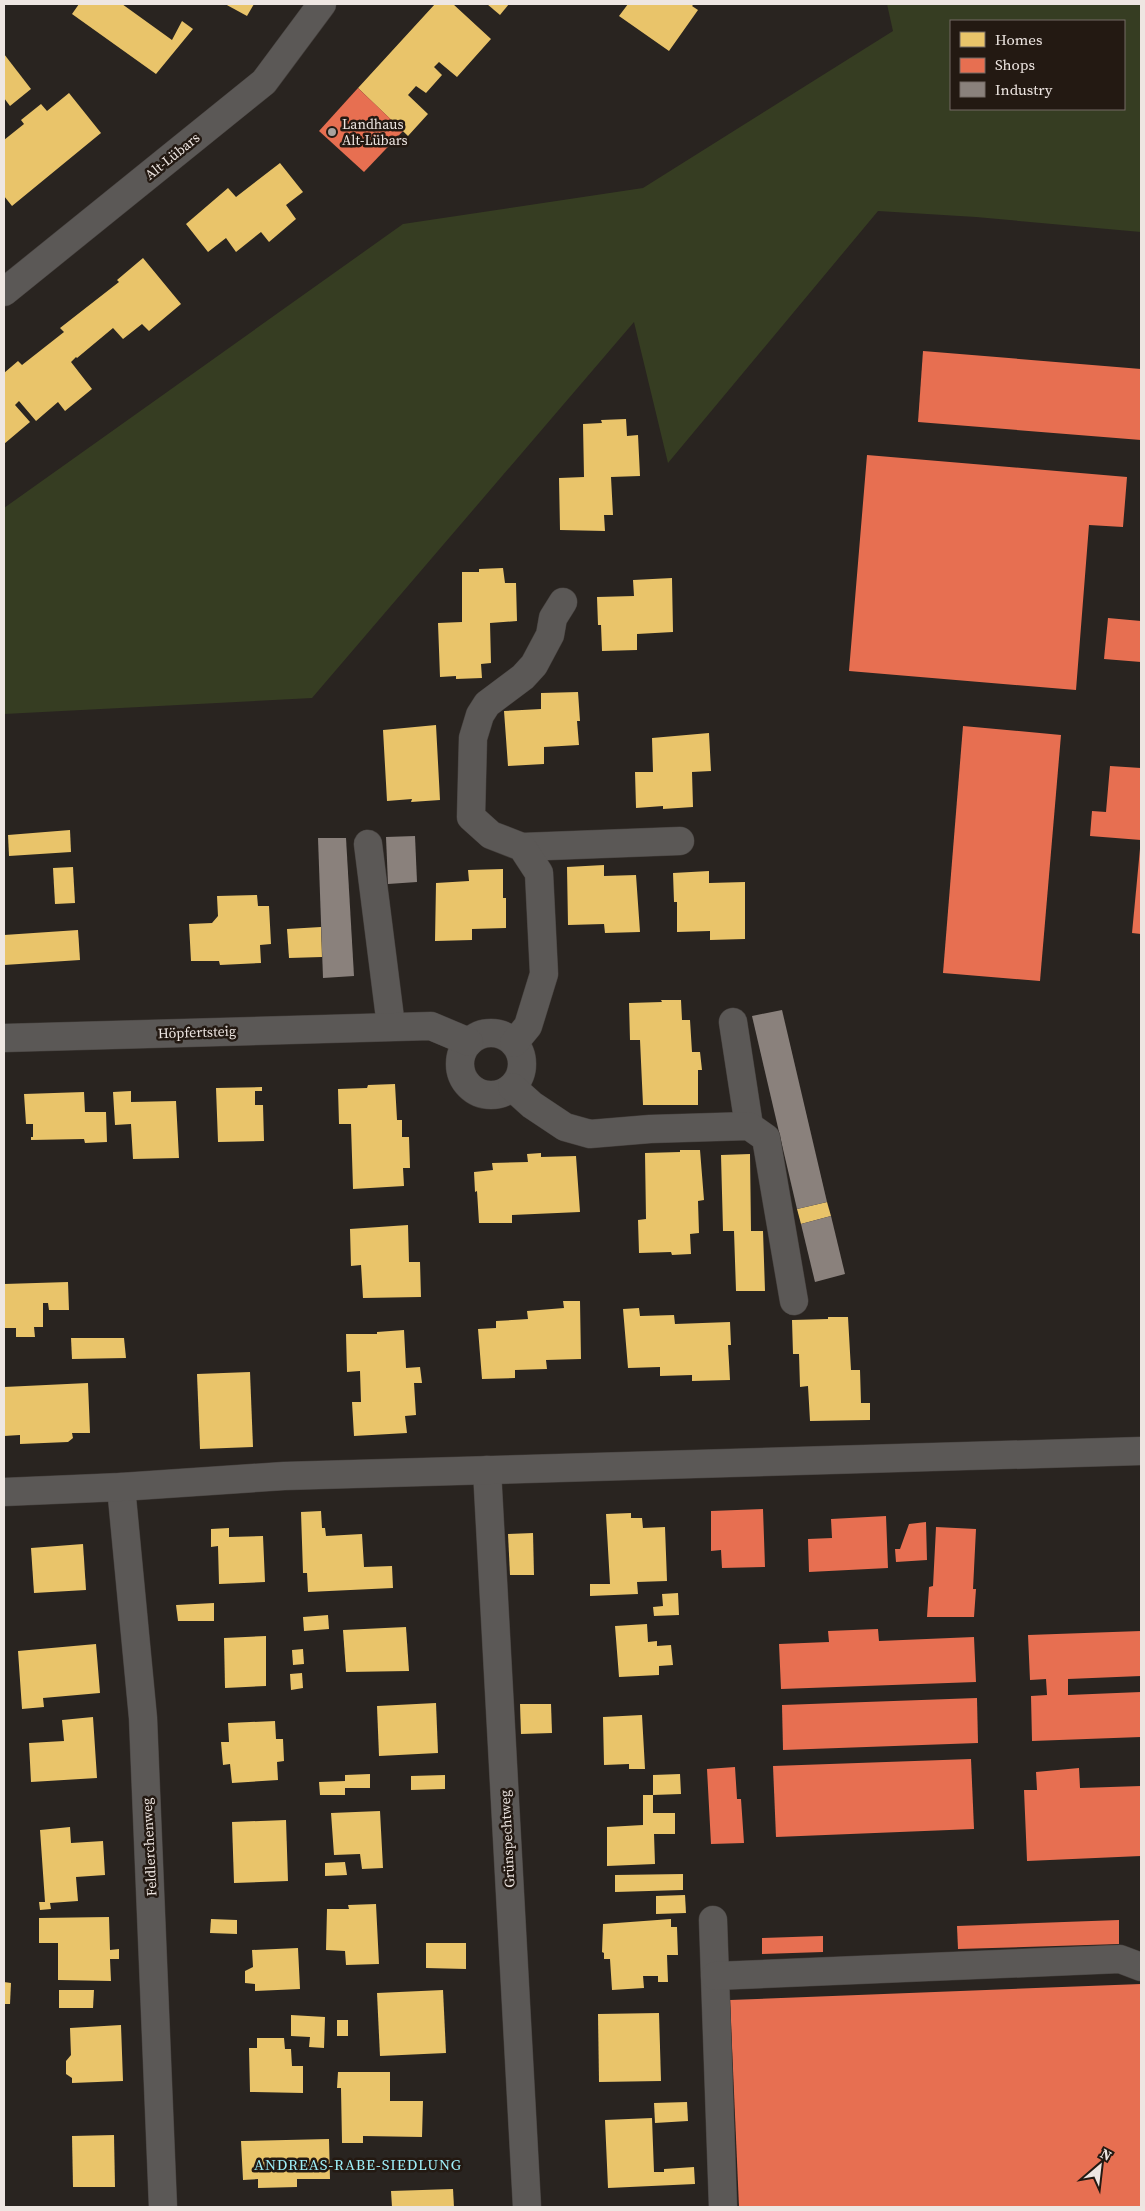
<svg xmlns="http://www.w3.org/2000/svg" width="1145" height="2211" font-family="'Source Serif 4',serif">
<rect width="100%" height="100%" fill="#292420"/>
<path fill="#363d22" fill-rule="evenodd" d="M887 4H1141V232L976 217 878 211 668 463 634 322 312 698 4 714V508L403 224 643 188 893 31ZM951 21H1124V109H951Z"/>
<g fill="#e9c46a">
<polygon points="79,4 122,4 172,40 182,21 193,29 156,74 72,14"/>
<polygon points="225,4 254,4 247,16"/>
<polygon points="435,4 453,4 491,39 457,77 439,62 434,67 442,75 426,93 416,86 408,95 428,114 408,136 358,88"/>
<polygon points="487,4 509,4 500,15"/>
<polygon points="628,4 694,4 692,6 698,10 669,51 619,16"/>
<polygon points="4,54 31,89 10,106 4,98"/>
<polygon points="69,93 101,133 12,206 4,196 4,140 24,124 21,120 41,104 47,111"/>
<polygon points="280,163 303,192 286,205 296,219 269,242 261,232 236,252 226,238 208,252 186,224 228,188 236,197"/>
<polygon points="143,258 181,304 149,331 142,324 123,339 113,328 77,358 76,357 71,362 92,389 65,411 58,402 36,421 19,401 15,405 30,422 4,444 4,373 18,361 22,365 64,332 60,328 119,282 117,280"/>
<polygon points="626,419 627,436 638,435 640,476 611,477 613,515 604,515 605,531 560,530 559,478 584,477 583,424 602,423 601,420"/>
<polygon points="503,568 505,583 516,583 517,621 490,623 491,663 481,664 482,678 456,679 456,676 440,677 438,623 462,622 462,572 479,572 479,569"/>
<polygon points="672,578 673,632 637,634 637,650 602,651 601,625 598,625 597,597 634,596 633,580"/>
<polygon points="578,692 580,721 577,721 579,745 544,747 544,764 508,766 504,711 541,709 541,693"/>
<polygon points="436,725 440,800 411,802 412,799 387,801 383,730"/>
<polygon points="709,733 711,771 692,772 693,807 663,809 663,806 636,808 635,772 653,772 652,738"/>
<polygon points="70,830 71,852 9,856 8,835"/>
<polygon points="604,865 604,876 636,875 640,932 605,933 604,924 568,925 567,867"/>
<polygon points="73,867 75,903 55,904 53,868"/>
<polygon points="503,869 503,898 506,898 506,928 472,929 472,940 435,941 436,883 469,881 468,870"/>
<polygon points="709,871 709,883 745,882 745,939 710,940 710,931 677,932 677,902 674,902 673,873"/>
<polygon points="257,895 258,906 269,906 271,944 260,945 261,963 220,965 219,961 191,961 189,924 212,923 218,916 217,896"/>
<polygon points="321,927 322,957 289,958 287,929"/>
<polygon points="78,930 80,960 4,965 4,935"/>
<polygon points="661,1000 681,1000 682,1020 690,1020 692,1052 700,1052 702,1070 698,1070 698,1105 643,1105 640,1040 630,1040 629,1003 662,1002"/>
<polygon points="395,1084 397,1120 402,1120 402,1137 409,1137 410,1168 403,1168 404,1186 353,1189 351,1124 339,1124 338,1089 367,1088 368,1085"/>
<polygon points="262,1087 262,1091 255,1091 255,1105 263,1105 264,1141 218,1142 216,1088"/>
<polygon points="131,1091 131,1102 176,1101 179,1158 133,1159 131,1124 115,1125 113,1092"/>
<polygon points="84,1092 85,1112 106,1112 107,1142 85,1143 84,1139 31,1140 31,1137 33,1137 33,1124 26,1124 24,1094"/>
<polygon points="680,1150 700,1150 704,1200 698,1201 699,1233 690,1234 691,1254 672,1255 671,1252 639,1253 638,1220 646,1219 645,1153 680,1152"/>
<polygon points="541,1153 541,1157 576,1156 580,1212 512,1215 512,1223 479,1223 477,1191 475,1192 474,1172 493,1170 492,1163 528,1162 527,1154"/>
<polygon points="750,1154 751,1231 763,1231 765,1291 736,1291 734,1231 723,1231 721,1155"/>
<polygon points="827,1202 831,1216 801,1224 797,1209"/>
<polygon points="408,1225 409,1262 420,1262 421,1297 363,1298 361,1265 351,1266 350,1229"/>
<polygon points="68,1282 69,1310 49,1310 48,1303 43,1303 43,1327 34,1327 35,1337 16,1337 16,1328 4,1328 4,1284"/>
<polygon points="563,1301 580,1301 581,1359 546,1360 547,1369 515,1370 515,1378 482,1379 478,1329 496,1328 496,1321 528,1319 527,1311 564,1308"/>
<polygon points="639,1308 640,1316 674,1315 675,1324 730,1322 731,1345 728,1345 730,1380 692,1381 692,1375 660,1376 660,1367 628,1368 623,1309"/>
<polygon points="828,1317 848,1317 851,1370 860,1370 861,1403 870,1403 870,1420 810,1421 808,1386 800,1387 799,1354 793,1354 792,1320 828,1319"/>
<polygon points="404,1330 406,1368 420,1367 422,1383 414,1383 416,1415 405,1416 407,1433 354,1436 352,1402 361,1402 360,1371 347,1372 346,1334 377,1334 377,1332"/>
<polygon points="71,1338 124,1338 126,1358 72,1359"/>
<polygon points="250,1372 253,1447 200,1449 197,1374"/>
<polygon points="88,1383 90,1433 72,1433 73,1438 68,1442 20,1444 20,1435 4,1436 4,1387"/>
<polygon points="321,1511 322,1528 325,1528 326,1536 362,1534 364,1567 392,1566 393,1588 308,1592 307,1573 303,1573 301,1512"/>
<polygon points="631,1513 631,1518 642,1518 643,1528 665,1527 667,1581 637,1582 638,1594 590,1596 590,1584 610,1584 606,1514"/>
<polygon points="229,1528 229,1537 263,1536 265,1582 219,1584 218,1546 211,1547 211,1529"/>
<polygon points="533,1533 534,1575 510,1575 508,1534"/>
<polygon points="83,1544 86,1590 34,1593 31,1548"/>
<polygon points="678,1593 679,1615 654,1616 653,1607 663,1606 662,1594"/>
<polygon points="214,1603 214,1621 178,1621 176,1605"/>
<polygon points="328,1615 329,1629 304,1631 303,1617"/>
<polygon points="647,1624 648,1642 657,1641 657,1646 671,1645 673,1665 659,1666 659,1675 619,1677 615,1626"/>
<polygon points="406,1627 409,1671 346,1672 343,1630"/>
<polygon points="266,1636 266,1686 225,1688 224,1638"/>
<polygon points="96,1644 100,1693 43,1698 44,1707 22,1709 18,1651"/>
<polygon points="303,1649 304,1664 293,1665 292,1650"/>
<polygon points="302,1673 303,1688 291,1690 290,1674"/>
<polygon points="436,1703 438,1753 379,1756 377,1706"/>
<polygon points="520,1704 551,1704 552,1733 521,1734"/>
<polygon points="642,1715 645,1769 629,1769 629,1764 604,1765 603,1717"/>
<polygon points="93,1717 97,1778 31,1782 29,1743 64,1741 62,1720"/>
<polygon points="275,1721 276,1739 283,1739 284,1761 277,1762 278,1780 232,1783 230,1764 223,1765 221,1742 229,1742 228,1723"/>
<polygon points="370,1774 370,1788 345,1788 345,1795 320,1795 319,1782 345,1781 345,1775"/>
<polygon points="680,1774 681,1794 653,1795 653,1813 675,1813 675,1834 654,1834 655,1864 607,1866 607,1827 643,1825 643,1795 653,1795 653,1775"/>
<polygon points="445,1775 445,1789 411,1790 411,1776"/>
<polygon points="380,1811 383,1868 362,1869 360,1854 334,1855 331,1813"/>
<polygon points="286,1820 288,1881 234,1883 232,1822"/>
<polygon points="70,1827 71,1843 103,1841 105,1875 76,1877 78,1901 50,1903 51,1909 40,1910 39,1902 45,1902 40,1830"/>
<polygon points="345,1862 347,1875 325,1876 325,1863"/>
<polygon points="683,1874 683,1890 615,1892 615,1875"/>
<polygon points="685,1895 686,1913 656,1914 656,1896"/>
<polygon points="376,1904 379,1964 346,1965 345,1951 326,1950 327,1909 349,1909 348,1905"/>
<polygon points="109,1917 110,1950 119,1949 119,1959 110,1959 111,1981 58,1980 58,1943 39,1943 39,1918"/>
<polygon points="211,1919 237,1920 237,1934 210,1933"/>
<polygon points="671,1919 671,1927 677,1927 678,1955 667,1955 668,1982 658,1982 658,1976 643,1976 644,1988 612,1990 610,1959 604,1959 604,1953 602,1952 603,1924"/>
<polygon points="426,1943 466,1943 466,1969 426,1968"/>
<polygon points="298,1948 300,1989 255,1991 255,1984 245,1983 245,1971 253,1967 252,1950"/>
<polygon points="4,1982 11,1983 10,2004 4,2004"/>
<polygon points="59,1990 94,1990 93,2008 59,2008"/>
<polygon points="443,1990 446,2053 380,2056 377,1993"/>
<polygon points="659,2013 661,2081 599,2082 598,2014"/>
<polygon points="291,2015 325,2017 324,2048 309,2047 310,2037 291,2036"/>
<rect x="337" y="2020" width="11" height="16"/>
<polygon points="121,2025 123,2081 72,2083 72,2078 66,2074 66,2061 71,2055 70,2028"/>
<polygon points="257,2038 284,2038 285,2049 291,2049 292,2066 303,2066 303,2093 250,2092 249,2048 257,2048"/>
<polygon points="338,2072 390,2072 390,2101 423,2101 422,2137 363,2136 363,2143 342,2143 341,2088 337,2088"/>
<polygon points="687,2102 688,2121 655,2123 654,2103"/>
<polygon points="652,2118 654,2172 664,2172 664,2169 694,2167 695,2184 608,2188 605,2120"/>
<polygon points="114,2135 115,2187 73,2187 72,2136"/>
<polygon points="329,2139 330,2179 297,2179 297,2187 258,2188 258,2179 243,2180 241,2141"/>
<polygon points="453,2189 454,2207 392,2207 391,2191"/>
</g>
<g fill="#e76f51">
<polygon points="358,88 403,131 364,172 319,131"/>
<polygon points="923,351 1141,369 1141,440 918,422"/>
<polygon points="867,455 1127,477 1123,527 1089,525 1076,690 849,671"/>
<polygon points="1108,618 1141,621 1141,662 1104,659"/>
<polygon points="963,726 1061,735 1040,981 943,973"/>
<polygon points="1110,766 1141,768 1141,840 1090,836 1092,811 1106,812"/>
<polygon points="1140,849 1141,849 1141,934 1132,933"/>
<polygon points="763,1509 765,1567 722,1568 721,1550 711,1551 711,1511"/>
<polygon points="886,1516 888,1568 809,1572 808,1539 832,1538 831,1519"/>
<polygon points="926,1522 927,1560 896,1562 895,1549 900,1549 909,1524"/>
<polygon points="936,1527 976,1529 973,1589 976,1589 974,1617 927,1617 929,1587 933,1586"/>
<polygon points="878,1629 879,1641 974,1637 976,1682 781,1689 779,1644 829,1642 828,1631"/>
<polygon points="1141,1631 1141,1676 1068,1679 1068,1695 1141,1692 1141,1737 1032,1741 1031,1696 1047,1695 1046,1679 1030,1680 1028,1635"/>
<polygon points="977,1698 978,1743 783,1750 782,1705"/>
<polygon points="971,1759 974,1829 776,1837 773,1766"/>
<polygon points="735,1767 737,1799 741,1799 744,1843 711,1844 707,1769"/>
<polygon points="1079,1768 1080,1788 1141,1786 1141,1856 1027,1861 1024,1790 1037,1790 1036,1772"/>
<polygon points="1119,1920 1119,1944 958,1949 957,1926"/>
<polygon points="823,1936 823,1952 762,1954 762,1938"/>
<polygon points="1141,1984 1141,2207 739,2207 730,2000"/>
</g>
<g fill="#8a817c">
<polygon points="415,836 417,882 388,884 386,837"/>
<polygon points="318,838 346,838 354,976 323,978"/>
<polygon points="782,1010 827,1202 797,1209 752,1016"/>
<polygon points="831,1216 845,1274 815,1282 801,1224"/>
</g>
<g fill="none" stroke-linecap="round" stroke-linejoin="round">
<defs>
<g id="minor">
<polyline points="4,292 264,82 322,4"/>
<polyline points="368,844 391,1026"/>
<polyline points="522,847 680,841"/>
<polyline points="733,1022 749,1126"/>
<circle cx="491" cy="1064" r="31"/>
<polyline points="4,1038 431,1026 469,1042"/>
<polyline points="514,1043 528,1026 544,974 539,873 522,847 491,835 471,817 473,738 480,715 487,704 523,677 534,665 550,635 553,618 563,602"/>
<polyline points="512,1087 532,1105 565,1127 590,1134 650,1129 749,1126 766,1138 794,1301"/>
<polyline points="487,1470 527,2207"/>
<polyline points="121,1487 143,1718 163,2207"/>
<polyline points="4,1492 121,1487 284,1476 1141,1451"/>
<polyline points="713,1920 723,2207"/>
<polyline points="715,1976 1120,1959 1141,1967"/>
</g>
</defs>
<use href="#minor" stroke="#443f3c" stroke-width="29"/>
<use href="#minor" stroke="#5b5856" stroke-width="28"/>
</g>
<circle fill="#a9a29e" stroke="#231912" stroke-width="2" cx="332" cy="132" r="5"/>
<g text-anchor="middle" stroke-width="5" stroke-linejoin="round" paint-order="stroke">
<g font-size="14" fill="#eee6e2" stroke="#231912" text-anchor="start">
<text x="342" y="129">Landhaus<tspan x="342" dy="16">Alt-Lübars</tspan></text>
</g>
<g font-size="14" fill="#eee6e2" stroke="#231912">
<text transform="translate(172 156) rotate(-39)" y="5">Alt-Lübars</text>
<text transform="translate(197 1032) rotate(-2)" y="5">Höpfertsteig</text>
<text transform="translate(507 1839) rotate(-93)" y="5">Grünspechtweg</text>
<text transform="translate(149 1847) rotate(-93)" y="5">Feldlerchenweg</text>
</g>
<g font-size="15" letter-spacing="1" fill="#9ff1fa" stroke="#231912">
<text x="358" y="2170">ANDREAS-RABE-SIEDLUNG</text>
</g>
</g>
<rect width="1145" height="2211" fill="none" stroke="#eee6e2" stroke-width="10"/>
<rect x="950" y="20" width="175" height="90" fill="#231912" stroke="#746b65"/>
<rect x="960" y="32" width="25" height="15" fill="#e9c46a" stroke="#746b65"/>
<text x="995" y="45" font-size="15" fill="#eee6e2">Homes</text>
<rect x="960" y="58" width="25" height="15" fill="#e76f51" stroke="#746b65"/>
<text x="995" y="70" font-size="15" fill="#eee6e2">Shops</text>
<rect x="960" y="82" width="25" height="15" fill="#8a817c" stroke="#746b65"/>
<text x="995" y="95" font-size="15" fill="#eee6e2">Industry</text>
<g transform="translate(1100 2166) rotate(28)" stroke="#231912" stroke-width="4" paint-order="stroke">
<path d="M0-4L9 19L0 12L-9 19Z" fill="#eee6e2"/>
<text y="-8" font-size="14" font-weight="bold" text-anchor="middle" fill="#eee6e2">N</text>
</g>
</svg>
